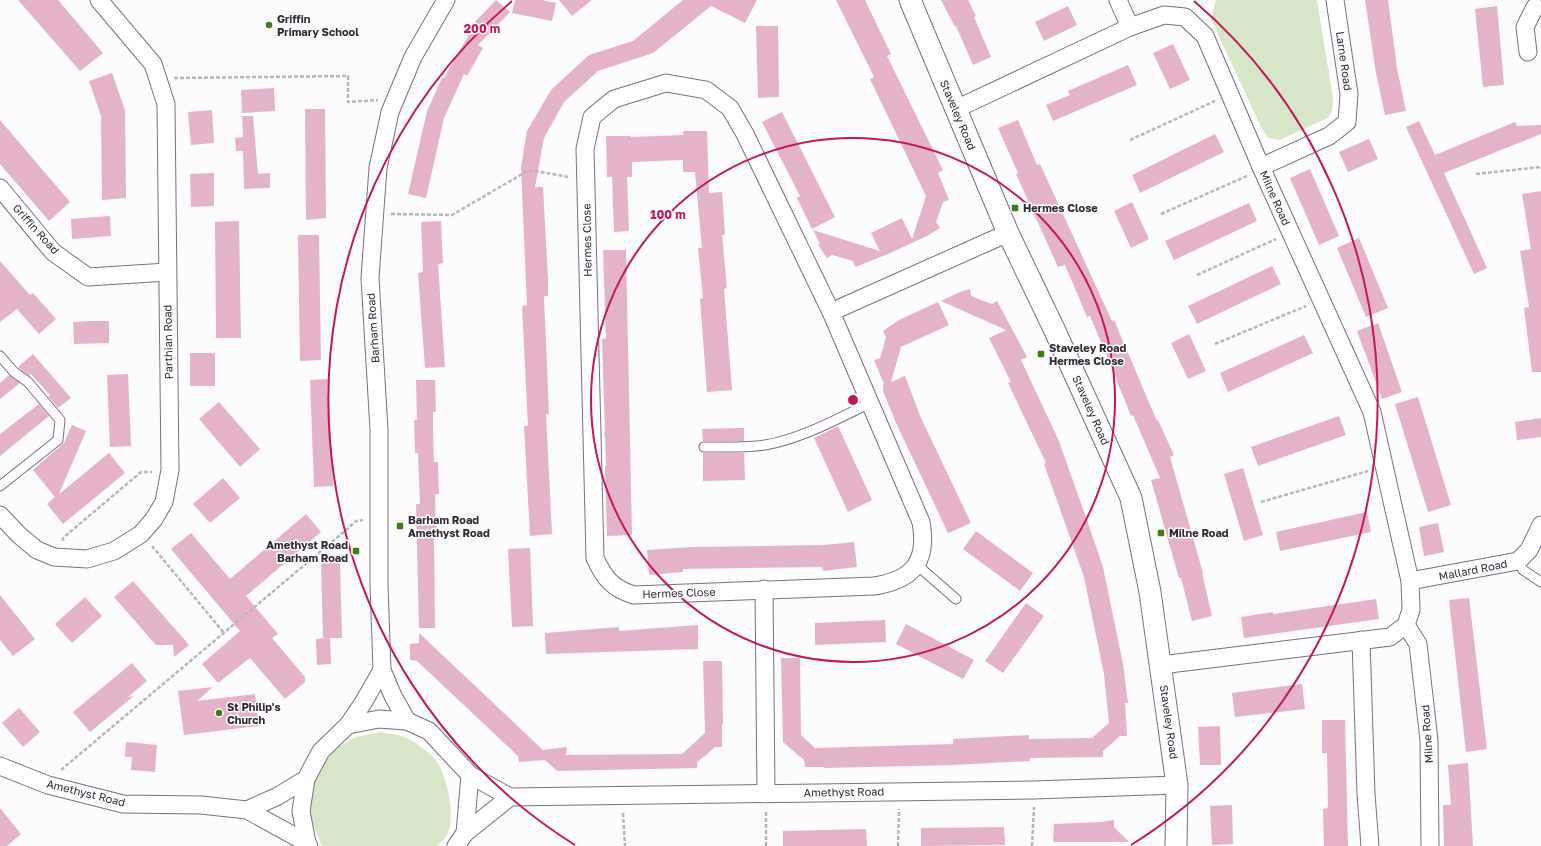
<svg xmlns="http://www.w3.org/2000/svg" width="1541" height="846" font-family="'Golos Text',sans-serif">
<rect width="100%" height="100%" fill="#fcfcfc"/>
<g fill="#d6e6c7">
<polygon points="1216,0 1317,0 1333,99 1332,111 1328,118 1279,140 1268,138 1261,127 1211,19"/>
<path d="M381 732C388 734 395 734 402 736 412 739 424 749 432 756 447 770 457 819 446 837 444 840 440 843 437 846H322C317 835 312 823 310 811 306 780 328 748 357 737 364 735 373 734 381 732Z"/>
</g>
<g fill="#e4b3c9">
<polygon points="18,0 58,0 103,53 80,71"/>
<polygon points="496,0 510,12 478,45 483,48 467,76 464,74 444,118 426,198 408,194 427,111 442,78 444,78 471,31 468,29"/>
<polygon points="515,0 542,0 556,3 552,21 512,13"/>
<polygon points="559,0 592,0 572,16"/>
<polygon points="683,0 757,0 745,23 711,6 653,53 598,71 564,102 544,138 535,187 543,187 548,278 548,296 544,296 549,414 546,414 552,534 530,536 524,426 528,426 522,306 527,305 521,167 527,131 551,90 589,55 633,41"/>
<polygon points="836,0 865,0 891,54 887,56 943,170 938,173 949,200 943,202 940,211 936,222 940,228 927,236 888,254 855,267 853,261 843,258 832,255 827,258 818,245 820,244 813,230 880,251 871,233 902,218 912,239 926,196 870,79 874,77"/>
<polygon points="941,0 968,0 976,16 974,17 991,57 973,65 956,26 955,27"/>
<polygon points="1365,0 1388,0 1397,68 1406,111 1385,115 1376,73"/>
<polygon points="1068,6 1077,25 1044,41 1035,22"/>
<polygon points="1497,6 1504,85 1483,87 1475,9"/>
<polygon points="756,26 778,26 779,97 758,98"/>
<polygon points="1173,44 1190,80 1170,89 1153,53"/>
<polygon points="1128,65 1137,85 1053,121 1046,105 1070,95 1068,91"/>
<polygon points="112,73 125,110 126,198 102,200 101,116 89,81"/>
<polygon points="274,88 275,111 242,113 241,90"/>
<polygon points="305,109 325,109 326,218 306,220"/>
<polygon points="212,110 214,143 191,145 188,112"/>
<polygon points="782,112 835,217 812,229 797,198 800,196 762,122"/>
<polygon points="242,116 253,116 258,174 270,173 270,188 244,189 243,151 236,151 235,138 243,137"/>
<polygon points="0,120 70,202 49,221 0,164"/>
<polygon points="1018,120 1037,165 1040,164 1112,321 1114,320 1157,421 1158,420 1174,455 1170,457 1203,573 1202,573 1212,616 1192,621 1181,578 1179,578 1151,480 1160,478 1133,415 1131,416 1124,398 1116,380 1117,380 1090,316 1087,317 1065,265 1058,267 1016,174 1018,173 998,128"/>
<polygon points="1419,121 1435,155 1515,122 1517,126 1541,125 1541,134 1444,173 1487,268 1474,274 1406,127"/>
<polygon points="683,131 707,131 709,193 722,192 725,234 722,235 727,288 724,289 732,390 707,392 700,299 703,298 698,248 702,248 695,172 683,172 683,160 632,162 632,177 627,177 629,231 614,232 612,177 607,177 606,136 631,136 631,137 683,135"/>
<polygon points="1215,134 1224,152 1140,193 1132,175"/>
<polygon points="1369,139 1378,159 1348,172 1339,152"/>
<polygon points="1310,169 1339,236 1319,245 1290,178"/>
<polygon points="214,173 214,206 191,207 190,174"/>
<polygon points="1541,191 1541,372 1532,372 1524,308 1529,307 1520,251 1531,249 1522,194"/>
<polygon points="1132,202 1149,239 1131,248 1114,211"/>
<polygon points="1249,203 1257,221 1174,260 1165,241"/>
<polygon points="110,216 111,236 72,239 71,219"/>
<polygon points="239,221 241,338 216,338 215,222"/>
<polygon points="441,221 443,263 438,264 445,367 425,368 418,273 423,272 421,222"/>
<polygon points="298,235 319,235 321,360 300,361"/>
<polygon points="1359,238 1388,308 1366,317 1337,248"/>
<polygon points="603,250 626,250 632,535 607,536 605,466 606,466 602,339 606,338"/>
<polygon points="0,261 30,295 33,293 56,319 39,334 17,309 0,322"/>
<polygon points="1272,266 1281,284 1197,324 1188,306"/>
<polygon points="970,289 971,296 981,300 992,304 997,301 1027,357 1021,360 1059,441 1090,529 1103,567 1123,664 1128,703 1125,703 1127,736 1120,736 1111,744 1103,751 1103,757 1030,758 1030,761 953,765 824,768 824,767 805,767 804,760 783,742 781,658 800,658 801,735 815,748 953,744 953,739 1029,735 1029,739 1092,738 1109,723 1104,674 1084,577 1044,464 1046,463 1008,383 1011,382 989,338 1006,330 941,301 960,292"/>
<polygon points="938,302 949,325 901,347 891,382 905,376 921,418 971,523 948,533 896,423 883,391 883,385 884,384 874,360 880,358 883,348 886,337 883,331 899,320"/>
<polygon points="91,321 109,321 109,343 74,344 73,322"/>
<polygon points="1378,323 1402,392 1382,399 1357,331"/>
<polygon points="1189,334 1206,371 1188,379 1171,343"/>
<polygon points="1304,335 1313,353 1228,392 1220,373"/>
<rect x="190" y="353" width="25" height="33"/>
<polygon points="33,354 71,398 58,408 48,396 50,395 31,374 29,376 18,367"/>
<polygon points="128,374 131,446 110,447 107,375"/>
<polygon points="9,375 20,383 0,399 0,383"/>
<polygon points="328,379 333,486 314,487 310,380"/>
<polygon points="416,380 435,380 436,412 433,412 433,436 434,462 438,462 439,494 435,494 436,536 434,536 435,628 419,628 416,504 420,504 418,453 415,453 414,420 417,420"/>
<polygon points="1418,397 1451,505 1428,512 1395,404"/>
<polygon points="219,402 260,449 240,467 199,419"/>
<polygon points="39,404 49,416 0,456 0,434"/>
<polygon points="1339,416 1346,435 1258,466 1251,447"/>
<polygon points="1541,418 1541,437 1517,440 1515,422"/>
<polygon points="72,425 86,431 59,494 109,453 125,473 63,524 47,504 55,497 33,470 64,443"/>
<polygon points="838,426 872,500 848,512 814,438"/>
<polygon points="737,428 744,428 744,441 703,441 702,429"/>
<polygon points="703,453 744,453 745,480 703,481"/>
<polygon points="1243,468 1263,535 1244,541 1224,474"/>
<polygon points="223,478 240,498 210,523 193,504"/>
<polygon points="1367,512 1371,532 1280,551 1276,532"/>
<polygon points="306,514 321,532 246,596 278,634 272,638 305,677 305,682 285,699 250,658 218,683 202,664 240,631 171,549 191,533 230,579"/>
<polygon points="1438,523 1444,552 1424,556 1419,527"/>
<polygon points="976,531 1033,573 1020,591 963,549"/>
<polygon points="854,542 857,567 823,571 822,567 683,569 683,572 649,575 647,550 692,547 824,545"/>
<polygon points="530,548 533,626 512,627 508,549"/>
<polygon points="321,563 340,563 342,638 330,638 331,664 317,665 316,639 328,638 323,638"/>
<polygon points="133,581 189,645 174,657 173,645 156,645 114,597"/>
<polygon points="0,595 35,639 13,656 0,640"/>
<polygon points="85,597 102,616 72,643 55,624"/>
<polygon points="1469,598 1487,749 1466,752 1449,600"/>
<polygon points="1376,599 1379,619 1244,638 1241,617 1273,612 1273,614"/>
<polygon points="1026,603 1044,616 1003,673 985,661"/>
<polygon points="885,620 886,642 815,645 815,623"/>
<polygon points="906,624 974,660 963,679 896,644"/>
<polygon points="698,625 698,649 546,654 545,633 619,627 619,631"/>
<polygon points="419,633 543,750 567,747 566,755 682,754 705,733 703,661 722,661 723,724 722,724 722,747 715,747 706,755 697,762 697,768 557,771 545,760 519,762 518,756 417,661 410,660 410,644 419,643"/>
<polygon points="132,663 147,681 128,697 134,696 90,732 73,712"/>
<polygon points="1302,684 1305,709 1235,717 1232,693"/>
<polygon points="213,687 197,701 255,694 259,726 184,735 178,691"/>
<polygon points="19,708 40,732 23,747 2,723"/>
<polygon points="1322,720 1345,720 1348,846 1324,846 1323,809 1328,808 1327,753 1322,753"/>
<polygon points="1220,726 1221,765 1200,765 1198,727"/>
<polygon points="126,742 157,745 155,772 131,770 132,757 125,757"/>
<polygon points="1468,763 1473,846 1444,846 1443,805 1451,805 1448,765"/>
<polygon points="1232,805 1233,844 1212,845 1210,806"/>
<polygon points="0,808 21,834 7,846 0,846"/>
<polygon points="1114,820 1114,827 1129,842 1053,842 1054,824 1100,822"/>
<polygon points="1004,827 1005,845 921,846 921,828"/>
<polygon points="866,829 867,846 783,846 783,831"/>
</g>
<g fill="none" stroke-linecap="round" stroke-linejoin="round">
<defs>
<g id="service">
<polyline points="0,356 14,372 28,382 60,420 58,440 0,486"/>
<path d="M704 447C724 447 746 448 765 445 798 440 840 418 870 403"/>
<polyline points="1518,561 1523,570 1541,582"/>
<polyline points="917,565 956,599"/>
</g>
<g id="minor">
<polyline points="1118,0 1130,27"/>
<polyline points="1528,52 1525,27 1535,7"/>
<path d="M666 83 706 90 730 108 745 134 831 312 921 522C928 561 914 580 874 586L634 595C613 589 604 578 595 558L585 149 592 117 614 99Z"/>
<polyline points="956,109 1130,27 1164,15 1185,17 1205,36 1261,167 1372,412 1410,581 1411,610 1406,625 1390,637 1161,665"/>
<polyline points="1261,167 1329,136 1347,122 1349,94 1335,0"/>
<polyline points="0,188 53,252 88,277 167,272"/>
<polyline points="831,312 1008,233"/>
<polyline points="0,515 19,535 37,550 54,557 87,559 114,551 141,534 154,519 164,502 170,470 166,104 153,64 99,0"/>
<polyline points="1410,581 1518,561 1529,550 1541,525"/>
<polyline points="764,589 766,793"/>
<polyline points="1406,625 1418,644 1429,740 1430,846"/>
<polyline points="1361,640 1366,794 1370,846"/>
<polyline points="407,721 393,696 382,670 379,585 379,430 370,278 378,168 390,112 413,57 446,0"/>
<polyline points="348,725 363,703 382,670"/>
<polyline points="0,766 48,785 123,804 201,805 247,810 307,843"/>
<polyline points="247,810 278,796 306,779"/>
<polyline points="465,833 510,797"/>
<polyline points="309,846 307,843 301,811 306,779 321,751 348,725 379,719 407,721 429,731 470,775 510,797 1034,790 1177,785"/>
<polyline points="456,846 465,833 470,775"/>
</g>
<polyline id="tertiary" points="910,0 1008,233 1055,331 1131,498 1150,592 1177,785 1176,846"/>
</defs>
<use href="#service" stroke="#7b6c85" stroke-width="11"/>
<use href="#minor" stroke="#7b6c85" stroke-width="19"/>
<use href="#tertiary" stroke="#7b6c85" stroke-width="23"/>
<g stroke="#b7b5b9" stroke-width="2.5" stroke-dasharray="4 2" stroke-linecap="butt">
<polyline points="174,78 348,76 348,102 378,100"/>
<polyline points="1130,140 1215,101"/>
<polyline points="1476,174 1541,167"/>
<polyline points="391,214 452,215 529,170 569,177"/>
<polyline points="1161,214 1247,176"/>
<polyline points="1197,275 1276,239"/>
<polyline points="1215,344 1306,306"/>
<polyline points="1261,502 1368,471"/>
<polyline points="63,541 63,538 141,472 152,472"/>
<polyline points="152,546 224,633"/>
<polyline points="61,770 346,530 356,521 363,520"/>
<polyline points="623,813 625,846"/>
<polyline points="766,846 766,811"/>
<polyline points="898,846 899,809"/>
<polyline points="1032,846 1034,807"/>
</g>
<use href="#service" stroke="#fff" stroke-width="9"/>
<use href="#minor" stroke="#fff" stroke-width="17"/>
<use href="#tertiary" stroke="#fff" stroke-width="21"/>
</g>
<g fill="none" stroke="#c2185b" stroke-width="2">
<circle cx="853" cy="400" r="262"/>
<path d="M575 845A525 525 0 0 1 512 1M1194 1A525 525 0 0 1 1131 845"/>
</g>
<g fill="#3f7b16" stroke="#fff" stroke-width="1.5">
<circle cx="269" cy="25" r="4"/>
<rect x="1011" y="204" width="8" height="8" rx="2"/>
<rect x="1037" y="350" width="8" height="8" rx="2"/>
<rect x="396" y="522" width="8" height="8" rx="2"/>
<rect x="1157" y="529" width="8" height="8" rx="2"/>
<rect x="352" y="547" width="8" height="8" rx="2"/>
<circle cx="219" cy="713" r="4"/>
</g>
<g text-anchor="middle" stroke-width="3" stroke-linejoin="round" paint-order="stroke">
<g font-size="11" font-weight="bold" fill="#302934" stroke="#fff" text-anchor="start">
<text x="277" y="23">Griffin<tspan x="277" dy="13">Primary School</tspan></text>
<text x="1023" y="212">Hermes Close</text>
<text x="1049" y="352">Staveley Road<tspan x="1049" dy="13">Hermes Close</tspan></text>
<text x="408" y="524">Barham Road<tspan x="408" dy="13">Amethyst Road</tspan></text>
<text x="1169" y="537">Milne Road</text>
<text x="348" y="549" text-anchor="end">Amethyst Road<tspan x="348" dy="13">Barham Road</tspan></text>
<text x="227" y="711">St Philip's<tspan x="227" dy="13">Church</tspan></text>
</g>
<g font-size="11" fill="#302934" stroke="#fff">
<text transform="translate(1344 61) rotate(82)" y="4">Larne Road</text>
<text transform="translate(958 115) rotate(67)" y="4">Staveley Road</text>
<text transform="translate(1275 198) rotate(66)" y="4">Milne Road</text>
<text transform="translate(36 229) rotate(48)" y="4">Griffin Road</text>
<text transform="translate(587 240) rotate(-91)" y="4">Hermes Close</text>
<text transform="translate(373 328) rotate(-94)" y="4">Barham Road</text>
<text transform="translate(168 342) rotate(-91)" y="4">Parthian Road</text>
<text transform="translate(1091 410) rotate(66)" y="4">Staveley Road</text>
<text transform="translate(1473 570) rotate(-11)" y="4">Mallard Road</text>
<text transform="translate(679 593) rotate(-2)" y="4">Hermes Close</text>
<text transform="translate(1169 722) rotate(82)" y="4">Staveley Road</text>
<text transform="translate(1427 734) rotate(-94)" y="4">Milne Road</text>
<text transform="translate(844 792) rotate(-1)" y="4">Amethyst Road</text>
<text transform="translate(86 793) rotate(14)" y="4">Amethyst Road</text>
</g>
</g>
<circle cx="853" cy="400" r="6" fill="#c2185b" stroke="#fff" stroke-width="2"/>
<g font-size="12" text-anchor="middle" font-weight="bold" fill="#c2185b" stroke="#fff" stroke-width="3" stroke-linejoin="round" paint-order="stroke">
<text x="482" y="33">200 m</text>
<text x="668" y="219">100 m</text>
</g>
</svg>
